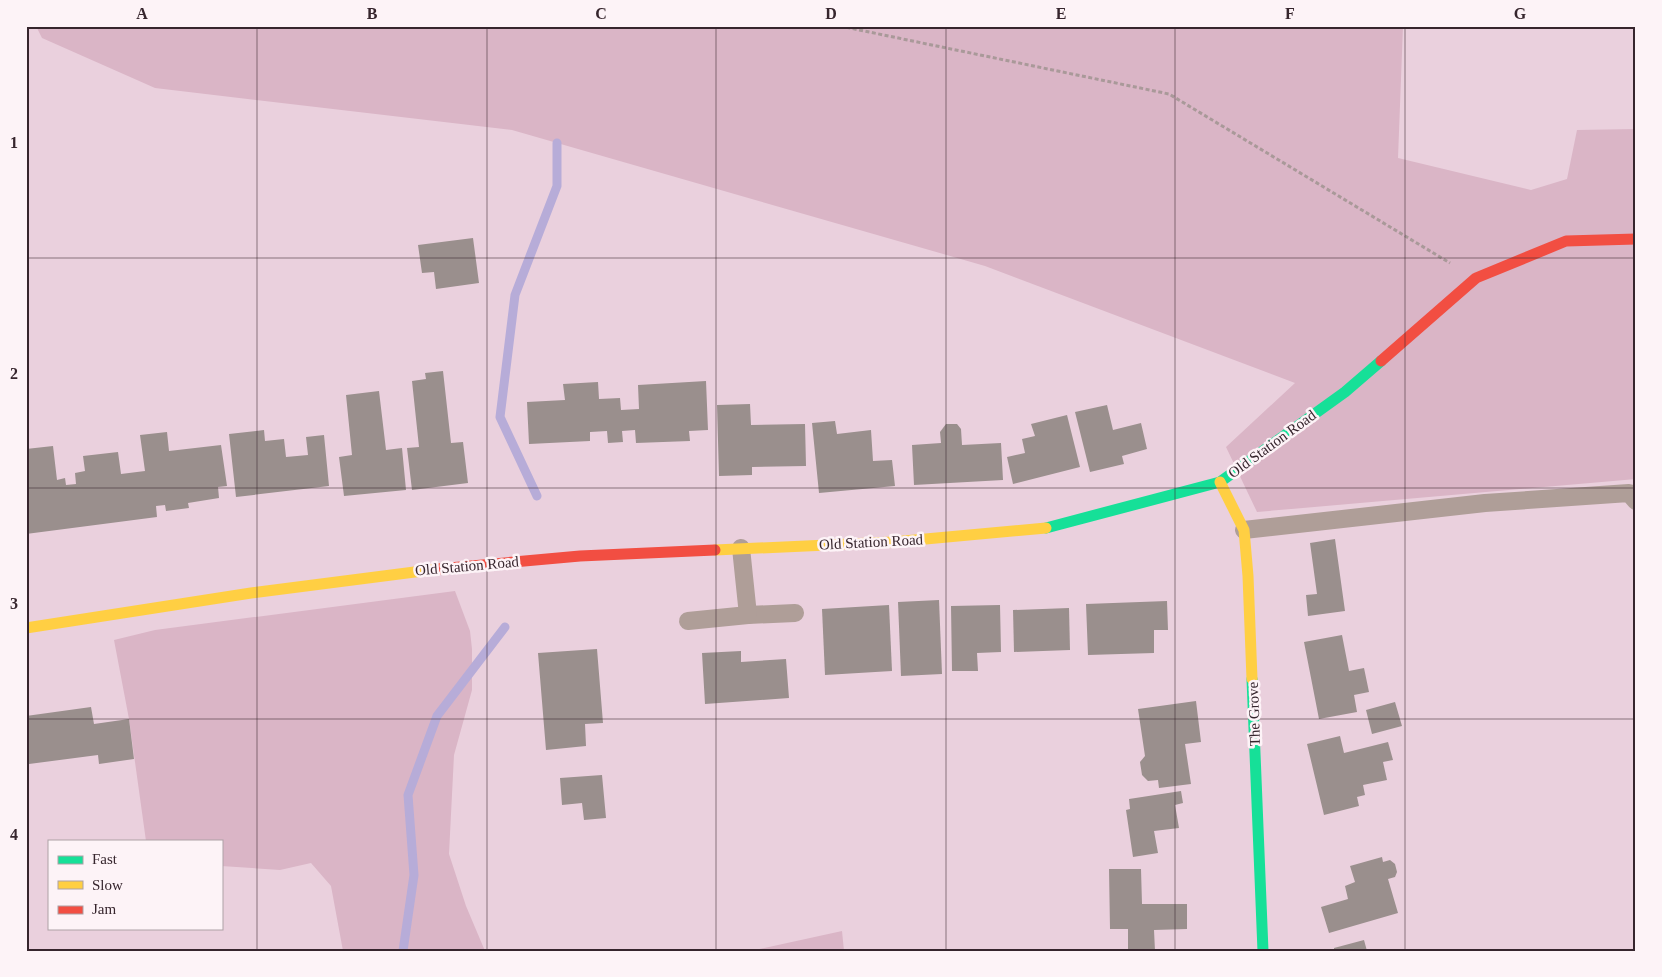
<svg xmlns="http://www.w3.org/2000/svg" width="1662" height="977" font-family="Georgia,serif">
<rect width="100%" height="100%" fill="#ead0dd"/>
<g fill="#dab5c6">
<polygon points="36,26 1403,26 1398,158 1531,190 1567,179 1577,130 1636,129 1636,479 1257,512 1226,447 1295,383 985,266 512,130 155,88 42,38"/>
<polygon points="455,591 470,631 472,649 472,690 454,755 449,854 466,906 485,951 343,951 331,886 311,863 280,870 221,866 221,841 146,841 129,719 114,640 155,630"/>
<polygon points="842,931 844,951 750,951"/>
</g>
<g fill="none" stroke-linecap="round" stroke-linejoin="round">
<g stroke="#b7acd8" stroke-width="9">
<polyline points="537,496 500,417 515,295 557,186 557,143"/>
<polyline points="403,951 414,875 408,795 437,716 505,627"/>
</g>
</g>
<g fill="#9a8f8d">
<polygon points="473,238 479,283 436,289 434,272 422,273 418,245"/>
<polygon points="443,371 451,443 463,442 468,483 412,490 407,448 419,447 412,381 426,379 425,373"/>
<polygon points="706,381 708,430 689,431 690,441 636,443 635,430 622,431 623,442 608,443 607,431 590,432 590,441 529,444 527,402 565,400 563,384 598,382 599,399 620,398 621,410 639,409 638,385"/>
<polygon points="379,391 386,450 402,448 406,490 344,496 339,457 352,455 346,395"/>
<polygon points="750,404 751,425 805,424 806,466 752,467 752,475 719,476 717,405"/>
<polygon points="1107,405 1113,430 1141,423 1147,449 1122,456 1124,464 1090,472 1075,412"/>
<polygon points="1067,415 1080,467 1013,484 1007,457 1025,453 1022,439 1035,436 1031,424"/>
<polygon points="835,421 837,434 871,430 873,461 892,460 895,486 819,493 812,423"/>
<polygon points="946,424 957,424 961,429 962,445 1001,443 1003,480 914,485 912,445 941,443 940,432"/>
<polygon points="264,430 265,441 284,439 286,457 308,455 306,437 324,435 329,486 236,497 229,434"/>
<polygon points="167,432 169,451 221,445 227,486 218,487 219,498 188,503 189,508 166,511 165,505 156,506 157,517 26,534 26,449 53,446 57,480 65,478 66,485 76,484 75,473 85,471 83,456 118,452 121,474 145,471 140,435"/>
<polygon points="1335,539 1345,611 1308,616 1306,595 1317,594 1310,543"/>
<polygon points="939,600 942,674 901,676 898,602"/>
<polygon points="1167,601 1168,630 1154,630 1154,653 1088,655 1086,604"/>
<polygon points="889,605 892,671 825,675 822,609"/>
<polygon points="1000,605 1001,652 977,653 978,671 952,671 951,606"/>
<polygon points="1069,608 1070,650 1014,652 1013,610"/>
<polygon points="1342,635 1349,671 1364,668 1369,692 1354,695 1357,712 1319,719 1304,642"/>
<polygon points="597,649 603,723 585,724 586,746 546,750 538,653"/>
<polygon points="741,651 741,662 786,659 789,698 705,704 702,653"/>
<polygon points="1196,701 1201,742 1185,744 1191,784 1159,788 1158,780 1148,781 1142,775 1140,762 1145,756 1138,709"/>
<polygon points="1395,702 1402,726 1372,734 1366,710"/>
<polygon points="91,707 94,724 129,719 134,759 99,764 98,755 29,764 26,747 26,716"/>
<polygon points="1340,736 1344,753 1388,742 1393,760 1383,762 1387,780 1363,785 1365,795 1357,797 1359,806 1324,815 1307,744"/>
<polygon points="602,775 606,818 584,820 582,803 562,805 560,778"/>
<polygon points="1181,791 1183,803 1175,805 1179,828 1154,831 1158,853 1133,857 1126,810 1130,809 1129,799"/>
<polygon points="1382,857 1383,862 1390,860 1395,864 1397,872 1395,877 1388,879 1398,913 1329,933 1321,907 1348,899 1345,886 1355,882 1350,866"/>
<polygon points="1109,869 1141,869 1142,904 1187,904 1187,929 1154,930 1155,951 1128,951 1128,929 1110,929"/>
<polygon points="1364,940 1367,951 1334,951 1334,948"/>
</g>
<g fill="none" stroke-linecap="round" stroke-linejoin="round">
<polyline stroke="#a99999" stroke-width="3" stroke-dasharray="4 2.5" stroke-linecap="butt" points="840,26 1169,94 1450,263"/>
<g stroke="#af9e98" stroke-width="18">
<polyline points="1244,530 1485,503 1629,493 1636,501"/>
<polyline points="748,615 795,613"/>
<polyline points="688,621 748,615 741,548"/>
</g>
<g stroke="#16e098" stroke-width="11">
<polyline points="1046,528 1220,482 1345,392 1381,361"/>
<polyline points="1252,679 1263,951"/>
</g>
<g stroke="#ffcf43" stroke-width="11">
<polyline points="1220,482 1244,530 1248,576 1252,679"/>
<polyline points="715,550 893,542 1046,528"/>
<polyline points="26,628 251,593 438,569"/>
</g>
<g stroke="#f24e42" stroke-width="11">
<polyline points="1381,361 1476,278 1566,241 1636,239"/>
<polyline points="438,569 580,556 715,550"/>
</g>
</g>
<path fill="none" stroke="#36252d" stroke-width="1" stroke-opacity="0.55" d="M257 26V951M487 26V951M716 26V951M946 26V951M1175 26V951M1405 26V951M26 258H1636M26 488H1636M26 719H1636"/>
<g text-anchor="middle" stroke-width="5" stroke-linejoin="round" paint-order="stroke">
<g font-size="15" fill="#36252d" stroke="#fdf3f7">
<text transform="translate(1272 444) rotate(-36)" y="5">Old Station Road</text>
<text transform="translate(871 542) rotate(-3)" y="5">Old Station Road</text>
<text transform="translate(467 566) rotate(-5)" y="5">Old Station Road</text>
<text transform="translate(1254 714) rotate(-92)" y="5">The Grove</text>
</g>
</g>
<rect width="1662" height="977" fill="none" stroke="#fdf3f7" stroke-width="55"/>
<rect x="48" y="840" width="175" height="90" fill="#fdf3f7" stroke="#ada1a6"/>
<rect x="58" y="856" width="25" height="8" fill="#16e098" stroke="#ada1a6"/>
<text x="92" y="864" font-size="15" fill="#36252d">Fast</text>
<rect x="58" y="881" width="25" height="8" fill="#ffcf43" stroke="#ada1a6"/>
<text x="92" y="890" font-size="15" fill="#36252d">Slow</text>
<rect x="58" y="906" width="25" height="8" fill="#f24e42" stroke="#ada1a6"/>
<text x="92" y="914" font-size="15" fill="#36252d">Jam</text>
<rect x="28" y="28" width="1606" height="922" fill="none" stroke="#36252d" stroke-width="2"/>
<g font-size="16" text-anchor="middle" font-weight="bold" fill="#36252d">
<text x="142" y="19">A</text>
<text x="372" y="19">B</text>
<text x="601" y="19">C</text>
<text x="831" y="19">D</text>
<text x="1061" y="19">E</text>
<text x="1290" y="19">F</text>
<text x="1520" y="19">G</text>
<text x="14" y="148">1</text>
<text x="14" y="379">2</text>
<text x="14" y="609">3</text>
<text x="14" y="840">4</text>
</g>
</svg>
